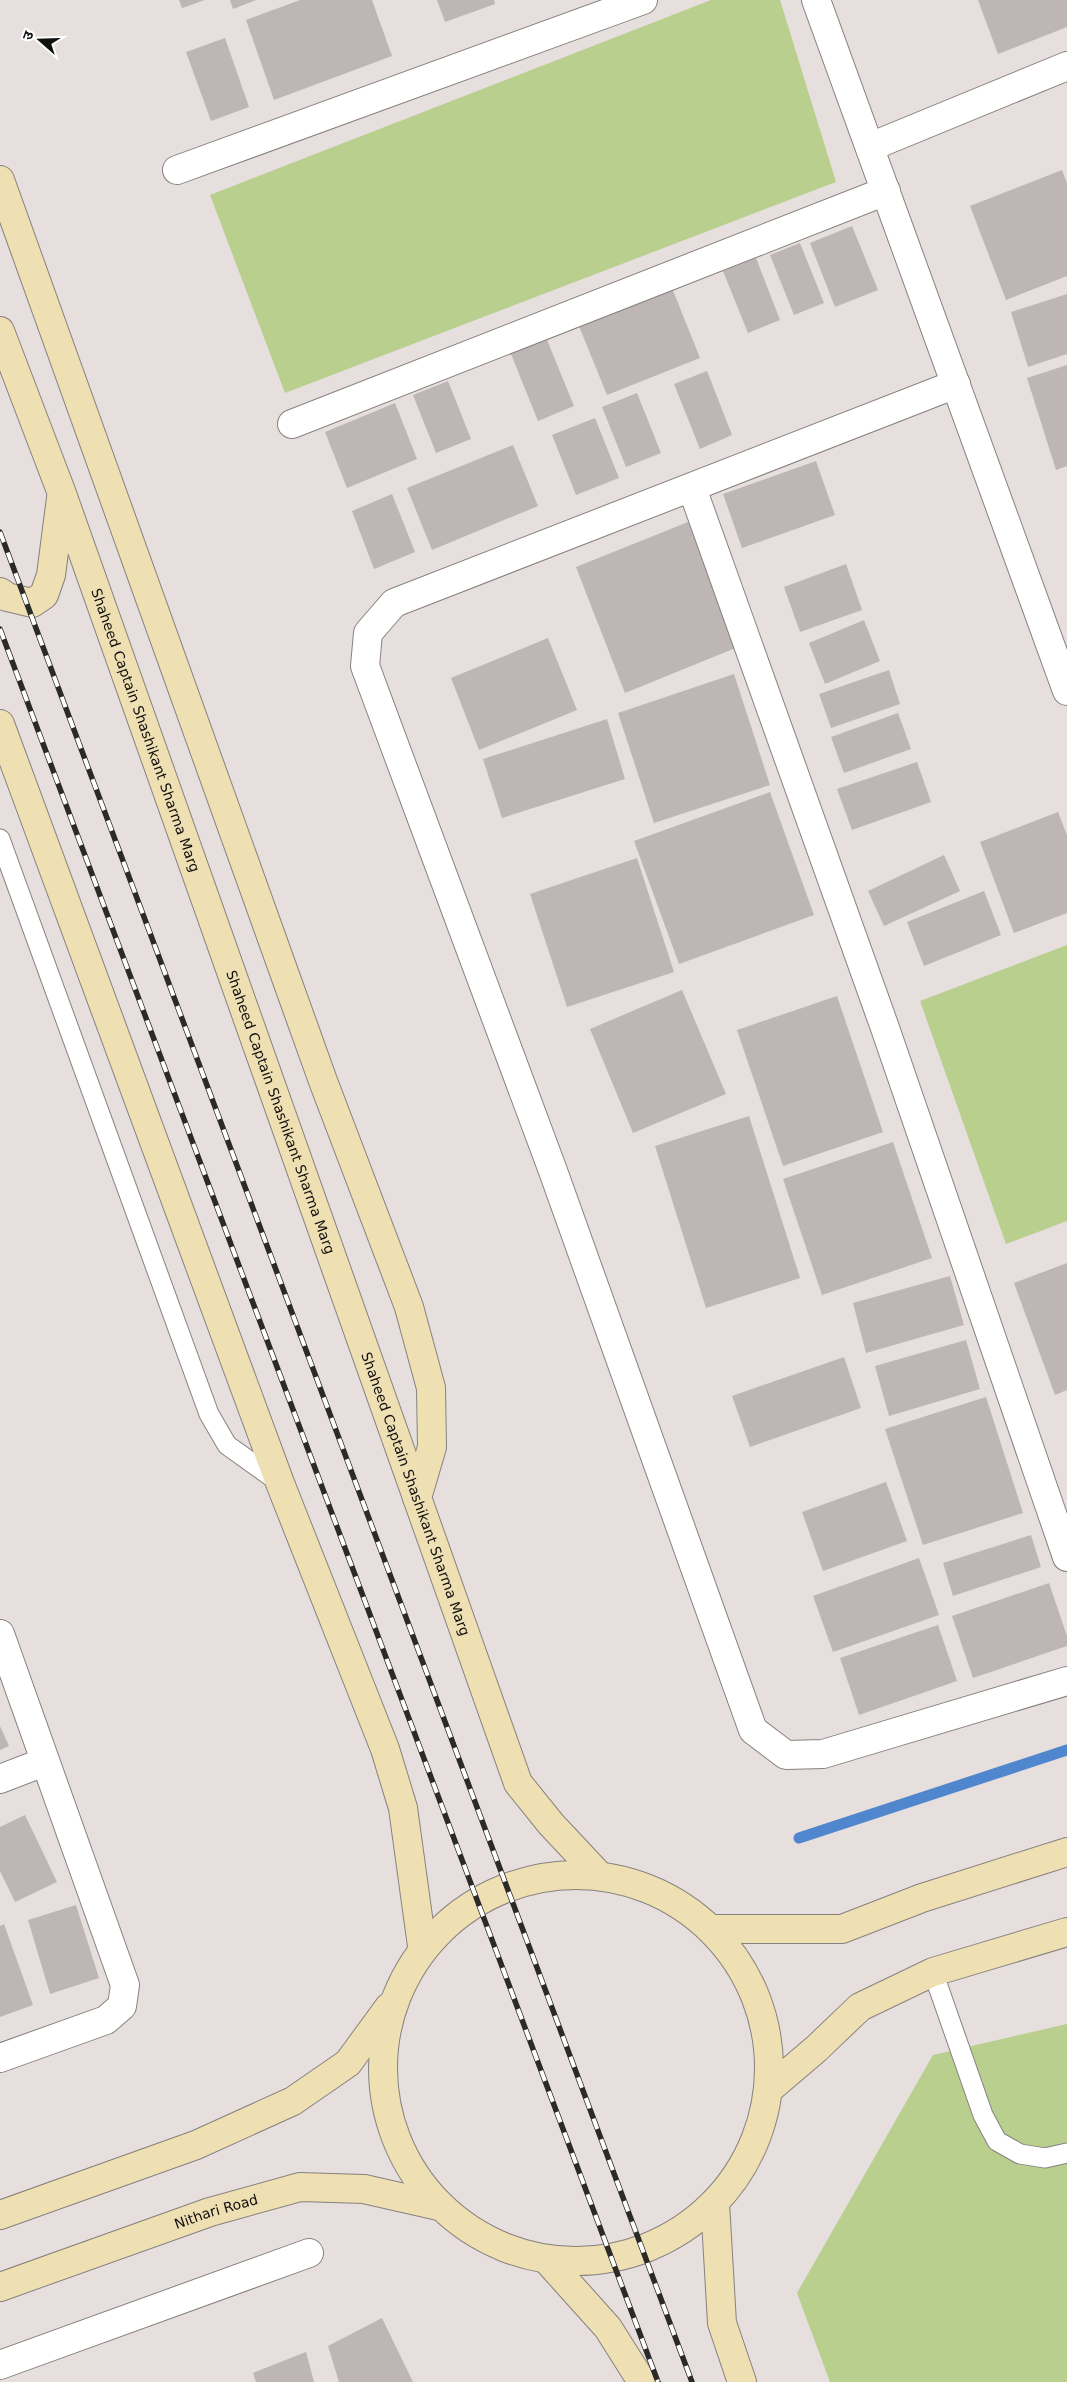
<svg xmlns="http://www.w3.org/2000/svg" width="1067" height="2382" font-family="'DejaVu Sans','Noto Sans Devanagari',sans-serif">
<rect width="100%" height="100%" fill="#e6dfdd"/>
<g fill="#b8cf8e">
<polygon points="711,0 780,0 836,182 285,393 210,195"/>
<polygon points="1067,945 1067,1221 1006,1244 920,1001"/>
<polygon points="1067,2024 1067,2382 830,2382 797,2293 933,2055"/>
</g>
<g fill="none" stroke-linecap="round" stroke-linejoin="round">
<polyline stroke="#5086cd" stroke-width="11" points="799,1838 1067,1750"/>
</g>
<g fill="#bdb6b4">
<polygon points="179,0 205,0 182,8"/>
<polygon points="230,0 256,0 233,9"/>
<polygon points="300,0 372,0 392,56 274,100 246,20"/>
<polygon points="437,0 494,0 495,4 445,22"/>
<polygon points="978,0 1067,0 1067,27 998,54"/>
<polygon points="225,38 249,107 211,121 186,52"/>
<polygon points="1062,170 1067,183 1067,276 1006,300 970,206"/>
<polygon points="852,226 878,290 835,307 810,243"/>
<polygon points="800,243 824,303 794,315 770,255"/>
<polygon points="756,258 780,320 748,333 723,271"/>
<polygon points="672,288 700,358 607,395 579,326"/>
<polygon points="1067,294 1067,354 1028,367 1011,312"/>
<polygon points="547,340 574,406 538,421 511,354"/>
<polygon points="1067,365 1067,466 1056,470 1027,378"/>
<polygon points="707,371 732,435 700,449 674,384"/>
<polygon points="448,381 471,439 436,453 413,395"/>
<polygon points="637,393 661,453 626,467 602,407"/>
<polygon points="395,403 417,459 347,488 325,432"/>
<polygon points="595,418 619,478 576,495 552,435"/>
<polygon points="513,445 538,506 432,550 407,488"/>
<polygon points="816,461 835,515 742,548 723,494"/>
<polygon points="392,494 415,552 374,569 352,511"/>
<polygon points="688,522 738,647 625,693 576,567"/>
<polygon points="846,564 862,610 800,632 784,587"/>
<polygon points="864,620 880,661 825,684 809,643"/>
<polygon points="548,638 577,710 479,750 451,678"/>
<polygon points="889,670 900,704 831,728 819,694"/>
<polygon points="734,674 770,785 654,823 618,713"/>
<polygon points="898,713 911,749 844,773 831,737"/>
<polygon points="607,719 625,779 502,818 483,759"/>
<polygon points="917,762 931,802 852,830 837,789"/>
<polygon points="770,792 814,915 679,964 634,841"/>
<polygon points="1058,812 1067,835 1067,913 1014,933 980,842"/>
<polygon points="944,855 960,891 884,926 868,891"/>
<polygon points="637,858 674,972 567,1007 530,894"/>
<polygon points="984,891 1001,935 924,966 907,922"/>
<polygon points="682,990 726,1094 633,1133 590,1029"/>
<polygon points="837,996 883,1132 783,1166 737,1030"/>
<polygon points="749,1116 800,1278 706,1308 655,1146"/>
<polygon points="893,1142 932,1258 822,1295 783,1179"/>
<polygon points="1067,1263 1067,1390 1055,1395 1014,1283"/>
<polygon points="950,1276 964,1325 866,1353 853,1303"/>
<polygon points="966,1340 980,1389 889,1416 875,1366"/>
<polygon points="844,1357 861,1408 750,1447 732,1396"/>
<polygon points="986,1397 1023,1513 923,1545 885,1429"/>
<polygon points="886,1482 907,1541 823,1571 802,1512"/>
<polygon points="1031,1535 1041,1567 953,1596 943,1563"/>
<polygon points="919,1558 939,1615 833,1652 813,1596"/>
<polygon points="1049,1583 1067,1636 1067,1646 973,1678 952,1616"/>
<polygon points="938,1625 957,1681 859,1715 840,1658"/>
<polygon points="0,1726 9,1746 0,1750"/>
<polygon points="25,1815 57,1882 15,1902 0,1871 0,1827"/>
<polygon points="76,1905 99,1978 50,1994 28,1920"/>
<polygon points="4,1924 33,2005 0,2017 0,1926"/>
<polygon points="382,2318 413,2382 339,2382 328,2346"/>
<polygon points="306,2352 314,2382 256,2382 253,2373"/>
</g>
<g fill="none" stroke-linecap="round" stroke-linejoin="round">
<defs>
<g id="lane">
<polyline points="0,839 209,1414 227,1445 280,1483"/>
<polyline points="933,1972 983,2115 997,2141 1020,2154 1045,2158 1067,2153"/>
</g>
<g id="street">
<polyline points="816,0 1067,691"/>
<polyline points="870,147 1067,66"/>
<polyline points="177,170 643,0"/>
<polyline points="956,384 394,603 368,633 365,666 553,1171 753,1730 786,1755 823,1754 1067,1681"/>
<polyline points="292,424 886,191"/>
<polyline points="692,488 885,1028 1067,1557"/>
<polyline points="0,1634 125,1985 122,2006 106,2020 0,2058"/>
<polyline points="0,1779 44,1762"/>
<polyline points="0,2365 309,2253"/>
</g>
<g id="secondary">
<polyline points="0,180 323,1081 409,1307 431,1388 432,1447 417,1498"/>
<path id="s1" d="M0 331 61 491 518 1783 551 1824 596 1872"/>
<polyline points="0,592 7,597 32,603 44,595 51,575 61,498"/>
<polyline points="0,724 280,1483 385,1749 403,1808 422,1946"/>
<circle cx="576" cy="2068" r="193"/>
<polyline points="715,1929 842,1929 922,1898 1067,1852"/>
<polyline points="769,2089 816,2049 860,2007 933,1972 1067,1932"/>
<polyline points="715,2203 722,2323 742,2382"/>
<polyline points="0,2215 196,2145 293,2101 348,2063 389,2007"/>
<polyline points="547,2260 608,2328 642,2382"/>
<path id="s2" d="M0 2287 210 2212 300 2187 364 2189 439 2206"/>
</g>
</defs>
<use href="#lane" stroke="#87817f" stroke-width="21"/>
<use href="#street" stroke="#87817f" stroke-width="30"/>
<use href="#secondary" stroke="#87817f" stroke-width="30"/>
<use href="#lane" stroke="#fff" stroke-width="19"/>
<use href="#street" stroke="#fff" stroke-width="28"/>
<use href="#secondary" stroke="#eee0b2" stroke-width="28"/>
<defs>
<g id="rail">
<polyline points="0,532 692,2382"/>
<polyline points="0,629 658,2382"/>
</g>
</defs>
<use href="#rail" stroke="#2c2929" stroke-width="5.5"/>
<use href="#rail" stroke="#fff" stroke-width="4" stroke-dasharray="11" stroke-linecap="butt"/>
</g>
<g text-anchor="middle" stroke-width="4.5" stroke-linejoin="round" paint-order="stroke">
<g font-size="14" fill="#100e0e" stroke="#fff">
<text dy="5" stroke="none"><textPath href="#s1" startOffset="425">Shaheed Captain Shashikant Sharma Marg</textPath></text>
<text dy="5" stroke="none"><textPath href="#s1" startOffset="830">Shaheed Captain Shashikant Sharma Marg</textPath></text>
<text dy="5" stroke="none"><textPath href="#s1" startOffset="1235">Shaheed Captain Shashikant Sharma Marg</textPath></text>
<text dy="5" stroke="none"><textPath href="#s2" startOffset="229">Nithari Road</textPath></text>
</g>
</g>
<g transform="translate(40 40) rotate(290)" stroke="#ffffff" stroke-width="4" paint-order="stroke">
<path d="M0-4L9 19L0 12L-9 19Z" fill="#100e0e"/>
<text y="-8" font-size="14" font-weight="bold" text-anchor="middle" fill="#100e0e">उ</text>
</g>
</svg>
